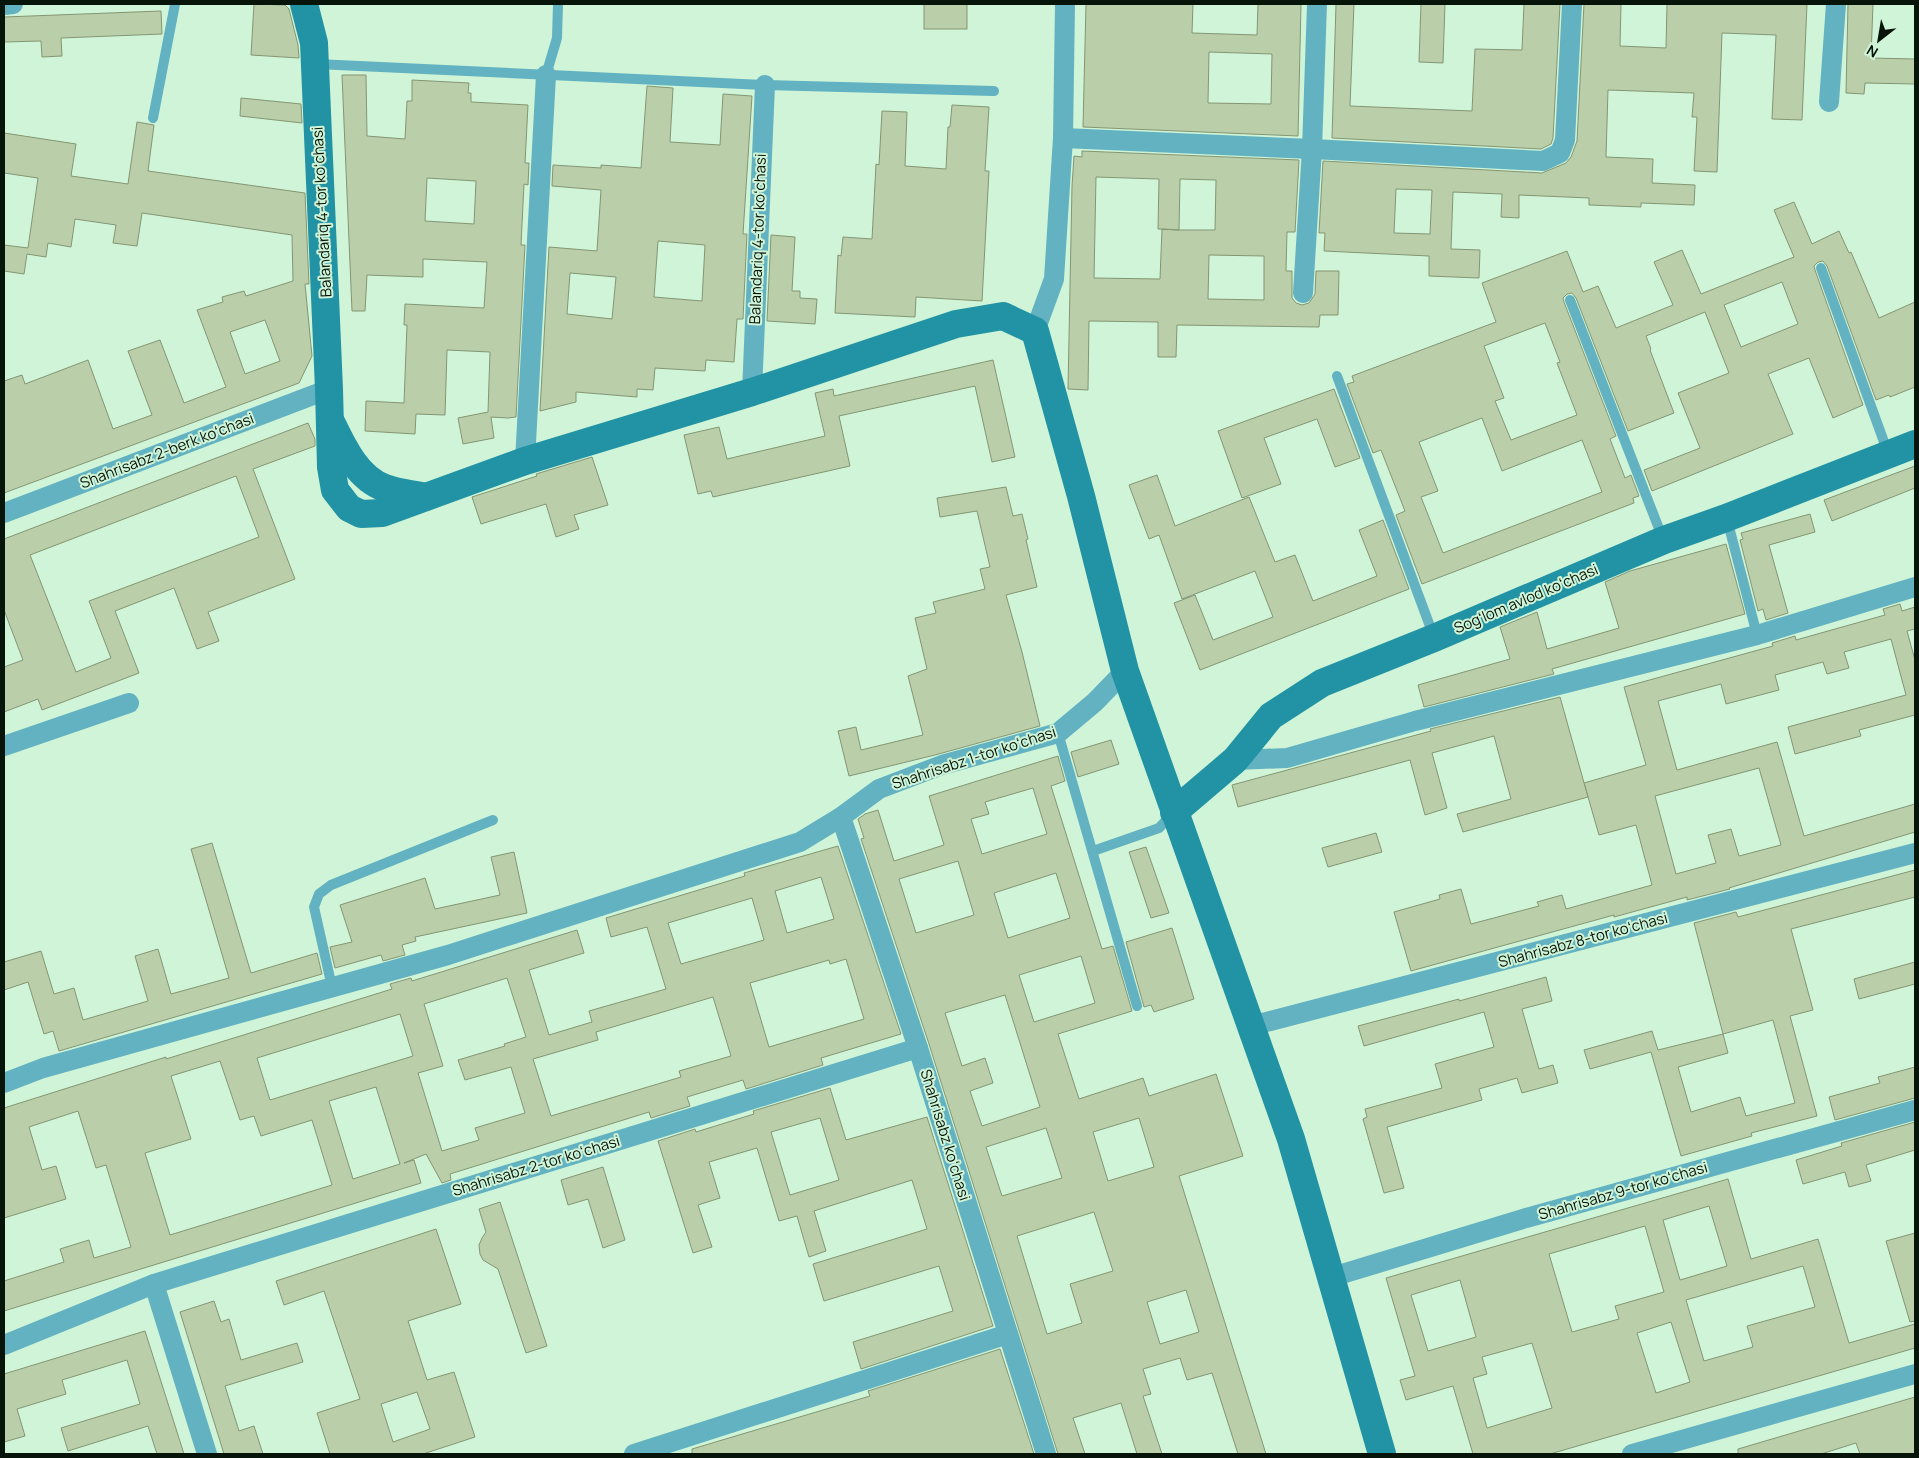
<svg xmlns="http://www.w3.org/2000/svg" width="1919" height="1458" font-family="Manrope,sans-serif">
<rect width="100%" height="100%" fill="#d0f4d7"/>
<g fill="#bacea9" stroke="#839673" fill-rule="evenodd">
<polygon points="254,4 285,5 289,9 298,45 299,58 251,55"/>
<rect x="924" y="4" width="43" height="25"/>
<path d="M1086 4H1193L1192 33 1257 35 1258 4H1301L1298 136 1083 127ZM1209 52 1272 54 1271 104 1208 103Z"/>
<polygon points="1336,4 1354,4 1350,106 1472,111 1475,49 1522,50 1524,4 1560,4 1553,138 1551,144 1541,149 1332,138"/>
<polygon points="1421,4 1445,4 1443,63 1419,62"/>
<path d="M1584 4H1621L1620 46 1666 48 1667 4H1807L1802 120 1772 119 1776 35 1722 33 1717 172 1694 171 1697 117H1692L1694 93 1608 90 1606 157 1653 159 1652 183 1695 185 1694 205 1641 203V207L1589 205V198L1519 195V218L1501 217 1502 194 1453 192 1451 249 1480 250 1479 278 1429 276V256L1324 251 1325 233H1319L1323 161 1542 173 1566 163 1571 157 1577 141ZM1396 189 1432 190 1430 234 1394 233Z"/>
<polygon points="1848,4 1873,4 1871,58 1915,59 1915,84 1865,83 1864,94 1846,93"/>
<polygon points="161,11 162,34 61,38 62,56 42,57 41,41 4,42 4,17"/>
<path d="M342 75H366L367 136 405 139 407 101H412V80L469 83 468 93H471V102L528 105 525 163H529L528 185 524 184 521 245H525L516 417 508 418 491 417 494 438 463 444 458 418 488 412 490 352 447 350 445 415 416 414 415 434 365 431 366 401 404 403 407 325H404L405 304 484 308 487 262 423 259V277L367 275 365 311H352ZM427 178 476 181 474 224 425 221Z"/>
<path d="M647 86 673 88 670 142 720 145 723 94 752 96 743 234H747L743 319H737L734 362 706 360 705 371 655 368 653 390 637 389V397L576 392V402L540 411 549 247 597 251 601 190 552 186 553 165 601 168V165L641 168ZM658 241 705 245 702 301 654 297ZM570 273 616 277 612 319 567 314Z"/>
<polygon points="241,98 301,104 302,123 240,116"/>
<polygon points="952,105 989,107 985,171 989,171 982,301 916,297 915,317 835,313 838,255 841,256 843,237 872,239 876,164 879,165 882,111 907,112 905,166 946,169 948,127 950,127"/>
<path d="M137 122 154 125 148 171 305 193 309 284H305L312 356 299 383 4 493V381L22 375 25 384 88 360 113 429 152 415 128 351 160 340 184 403 226 387 197 310 223 302 222 297 244 291 246 296 293 281 292 235 142 213 137 246 113 243 116 225 75 219 71 247 48 243 46 257 27 254 24 274 4 271V245L28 248 38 178 4 173V133L76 144 71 176 128 184ZM265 320 280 361 245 374 230 332Z"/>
<path d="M1082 151 1299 160 1295 232H1287L1286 271H1292V298L1296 303 1302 305 1309 303 1315 294 1316 271H1339L1338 315H1320L1319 327 1177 325 1176 357H1158V322L1089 321 1088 390 1068 389 1072 186 1074 156 1082 157ZM1096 177 1159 179 1158 229 1179 230 1162 229 1160 279 1094 278ZM1180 179 1216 180 1215 230H1179ZM1209 255 1264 256V300L1208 299Z"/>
<path d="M1794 202 1812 244 1839 231 1849 253 1851 252 1879 318 1915 302V387L1890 397 1889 395 1876 400 1827 266 1823 261 1818 262 1814 266 1815 270 1863 405 1833 418 1809 358 1768 374 1793 434 1652 491 1644 470 1700 448 1678 393 1729 373 1705 312 1646 336 1651 349 1650 350 1674 413 1628 431 1576 298 1572 293 1567 294 1563 298 1564 302 1616 436 1610 439 1625 478 1631 475 1639 496 1633 498 1634 503 1422 584 1396 515 1405 511 1381 450 1373 453 1347 384 1354 382 1352 376 1496 322 1482 283 1567 251 1583 292 1598 286 1616 328 1673 305 1654 262 1682 250 1701 294 1794 257 1774 210ZM1782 282 1798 324 1741 347 1724 305ZM1545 323 1560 362 1557 363 1577 415 1511 440 1495 401 1504 398 1484 346ZM1482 418 1502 471 1582 440 1602 492 1443 553 1421 497 1438 491 1419 442Z"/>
<polygon points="771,235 795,237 792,291 800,291 800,298 817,299 815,324 767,321"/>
<polygon points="993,360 1015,457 992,462 975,386 839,416 850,466 713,497 711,491 698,494 684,435 719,427 727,459 825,436 815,393 833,389 834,396"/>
<polygon points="1334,389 1360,458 1335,467 1317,419 1264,438 1281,484 1242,498 1218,431"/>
<path d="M308 423 315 439V446L253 469 295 579 208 612 219 641 197 649 174 588 115 611 139 673 42 710 38 699 4 712V667L23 660 4 610V539ZM236 476 259 537 89 601 111 658 76 672 30 555Z"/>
<polygon points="592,457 608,505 574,515 579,529 556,537 546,504 481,524 472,497 537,476 536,474"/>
<polygon points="1915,466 1915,488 1832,521 1824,500"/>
<polygon points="1157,475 1175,526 1249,497 1275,562 1295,555 1313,601 1377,576 1359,530 1383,520 1409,589 1200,670 1174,603 1195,595 1213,640 1273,617 1255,571 1182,599 1159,535 1149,539 1129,485"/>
<polygon points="1006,487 1013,516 1022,514 1028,539 1026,540 1037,587 1006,595 1022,652 1040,726 935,755 849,776 838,731 856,727 861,750 923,735 908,676 927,669 915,618 936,613 933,602 985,589 980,569 990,567 977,511 940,517 937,498"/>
<polygon points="1810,514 1815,532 1769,545 1788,613 1766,620 1763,609 1758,611 1740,540 1743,539 1741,533"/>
<polygon points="1726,544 1745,614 1552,669 1554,674 1424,707 1418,685 1510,659 1500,627 1537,612 1547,649 1619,628 1605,582 1630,571"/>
<path d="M1900 604 1902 611 1915 607V629L1907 631 1915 660V715L1859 730 1861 736 1795 754 1788 727 1906 695 1891 639 1844 652 1849 668 1827 674 1823 662 1775 675 1779 690 1726 704 1721 684 1658 701 1677 770 1777 742 1804 836 1915 804V832L1729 888 1730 889 1687 900V897L1614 917V915L1411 971 1394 912 1440 899 1439 895 1461 889 1471 924 1539 906 1537 902 1562 895 1566 909 1652 885 1636 825 1599 835 1584 783 1646 765 1624 687 1773 646 1772 643 1795 636 1796 640 1885 615 1883 609ZM1759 768 1781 845 1739 856 1731 829 1708 835 1716 863 1676 874 1655 796Z"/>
<polygon points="1560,697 1588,797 1463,832 1457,814 1511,799 1494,736 1432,753 1447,808 1425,815 1410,760 1238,807 1232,785 1431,731 1430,729"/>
<polygon points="1111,740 1119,764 1078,777 1071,752"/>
<path d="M1058 756 1065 781 1051 786 1102 949 1113 946 1132 1011 1058 1034 1079 1099 1143 1078 1149 1096 1216 1074 1243 1156 1179 1176 1266 1454H1238L1212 1373 1187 1380 1180 1358 1143 1369 1151 1394 1143 1396 1162 1454H1137L1121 1403 1073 1418 1085 1454H1058L929 1044 861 839 864 838 858 819 865 814 878 810 894 861 944 845 929 796ZM1033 788 1047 834 982 854 971 819 989 814 985 802ZM958 861 974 915 916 933 899 879ZM1056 873 1070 918 1008 938 994 893ZM1081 956 1095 1003 1034 1022 1019 975ZM1005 995 1040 1107 982 1126 970 1091 993 1083 985 1058 962 1066 945 1013ZM1139 1118 1154 1167 1108 1181 1093 1132ZM1046 1128 1062 1178 1002 1196 986 1147ZM1094 1212 1113 1271 1070 1284 1082 1323 1047 1334 1017 1236ZM1186 1290 1199 1332 1160 1344 1147 1302Z"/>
<polygon points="1376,833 1382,852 1328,867 1322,848"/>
<polygon points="212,843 251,973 317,953 322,974 59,1051 53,1031 44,1034 28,982 4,990 4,962 41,951 54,994 74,988 83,1020 148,1001 135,956 158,949 171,994 229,978 191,849"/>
<path d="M838 846 901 1034 821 1058 823 1065 746 1089 743 1080 687 1097 690 1106 651 1118 649 1112 450 1174 451 1180 442 1183 426 1154 404 1163 414 1160 421 1183 4 1311V1281L64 1262 60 1249 89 1240 94 1258 131 1247 106 1165 96 1168 78 1111 29 1127 42 1170 56 1166 66 1199 4 1218V1108L166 1057V1059L392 989 390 984 411 978 412 981 577 930 584 953 529 970 549 1035 592 1022 589 1011 666 989 647 927 611 937 606 918 745 876 744 873ZM821 877 834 919 787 933 775 891ZM752 898 764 940 681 964 668 923ZM846 959 864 1019 769 1047 750 983 829 960 830 964ZM507 978 526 1037 504 1044 505 1046 458 1060 465 1080 511 1067 525 1113 475 1128 479 1140 442 1151 418 1073 443 1066 424 1004ZM713 997 731 1056 679 1071 681 1077 551 1116 533 1059 598 1040 596 1032ZM400 1014 413 1056 270 1100 257 1058ZM220 1061 240 1120 254 1116 261 1136 312 1120 332 1185 170 1235 145 1153 191 1139 171 1076ZM376 1087 400 1164 353 1179 329 1101Z"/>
<polygon points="1146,847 1169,913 1151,918 1129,852"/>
<polygon points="514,852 527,913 415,937 416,941 402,945 405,955 383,961 381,955 335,968 330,947 352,942 340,905 425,878 435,909 500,895 491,857"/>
<path d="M1915 870V897L1791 929 1813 1010 1790 1016 1817 1116 1751 1133 1752 1136 1681 1156 1651 1052 1590 1069 1584 1050 1652 1031 1658 1050 1723 1034 1694 923 1736 912 1738 917ZM1773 1020 1795 1103 1746 1116 1740 1097 1691 1112 1678 1067 1728 1053 1723 1034Z"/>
<polygon points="1172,928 1194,999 1154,1012 1151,1005 1144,1007 1126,942"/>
<polygon points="1915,962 1915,984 1859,999 1854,979"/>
<polygon points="1546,977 1552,1001 1522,1009 1539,1069 1553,1065 1558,1083 1522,1093 1517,1078 1479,1089 1482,1100 1387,1127 1404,1188 1384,1193 1363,1119 1367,1117 1365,1109 1442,1088 1435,1064 1494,1047 1484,1012 1364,1046 1358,1026 1459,999 1459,1001"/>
<polygon points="1915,1067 1915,1098 1835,1120 1829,1097 1880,1083 1878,1077"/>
<path d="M830 1088 846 1140 927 1117 993 1326 861 1369 853 1342 953 1311 939 1266 824 1301 813 1264 927 1229 912 1180 814 1211 826 1251 809 1257 797 1216 779 1221 757 1148 709 1162 720 1198 698 1205 712 1247 693 1253 658 1141 695 1129 696 1132 754 1114 753 1111ZM820 1118 839 1180 790 1195 771 1132Z"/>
<polygon points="1915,1122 1915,1150 1866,1165 1871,1181 1849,1187 1845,1172 1803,1184 1796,1160 1842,1146 1841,1143"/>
<polygon points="603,1167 625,1240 603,1248 588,1199 568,1205 561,1180"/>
<path d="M1728 1179 1751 1259 1818 1239 1849 1343 1915 1324V1348L1550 1454H1473L1453 1386 1406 1400 1400 1380 1415 1376 1386 1278ZM1709 1206 1727 1266 1680 1280 1663 1220ZM1645 1226 1664 1292 1615 1306 1619 1319 1572 1332 1549 1254ZM1803 1266 1815 1307 1747 1326 1753 1347 1704 1361 1686 1300ZM1460 1280 1476 1337 1428 1351 1411 1295ZM1671 1322 1690 1382 1656 1393 1637 1333ZM1532 1343 1552 1408 1487 1428 1473 1378 1487 1374 1482 1357Z"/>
<polygon points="500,1202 547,1346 526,1353 498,1269 483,1260 480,1254 479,1245 482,1238 486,1232 479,1209"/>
<path d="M436 1229 461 1304 408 1321 427 1380 454 1372 475 1437 423 1454H330L317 1413 360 1399 324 1291 284 1305 276 1281ZM417 1392 430 1429 393 1442 381 1404Z"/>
<polygon points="1915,1233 1915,1321 1910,1322 1886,1241"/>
<polygon points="214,1301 221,1322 229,1319 241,1360 297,1343 303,1362 225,1386 239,1431 254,1426 263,1454 224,1454 180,1312"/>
<polygon points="145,1331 184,1454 157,1454 148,1426 68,1451 61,1428 140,1404 127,1360 62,1380 66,1394 17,1409 25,1436 4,1442 4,1374"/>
<polygon points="1000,1349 1034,1454 692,1454 692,1449 870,1396 868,1391"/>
<polygon points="1915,1397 1915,1454 1860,1454 1856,1443 1821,1454 1738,1454 1738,1449"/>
</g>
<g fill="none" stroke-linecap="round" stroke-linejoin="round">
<g stroke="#62b2c1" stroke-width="10">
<polyline points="316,64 765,85 994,91"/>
<polyline points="546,75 557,38 558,4"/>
<polyline points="153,118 175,4"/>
<polyline points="1821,268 1888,453"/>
<polyline points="1570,300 1663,539"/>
<polyline points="1337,376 1434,637"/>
<polyline points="1727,519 1757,635"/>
<polyline points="1058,733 1137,1006"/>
<polyline points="1093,851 1159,828 1173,813"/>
<polyline points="332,987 314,907 319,894 331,885 493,820"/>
</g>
<g stroke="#62b2c1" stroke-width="20">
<polyline points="4,5 13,4"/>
<polyline points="1829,102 1836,4"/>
<polyline points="1063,138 1312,149 1543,161 1560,153 1565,140 1572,4"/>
<polyline points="1303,293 1312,149 1317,4"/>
<polyline points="1035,331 1054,279 1063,138 1065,4"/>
<polyline points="752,392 765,85"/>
<polyline points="525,461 546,75"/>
<polyline points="4,513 329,389"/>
<polyline points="4,746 129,703"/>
<polyline points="1235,760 1287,758 1415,721 1757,635 1915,587"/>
<polyline points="841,817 918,1048 1046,1454"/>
<polyline points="1251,1026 1915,853"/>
<polyline points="4,1083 43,1068 448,955 800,842 841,817 879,789 942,765 1058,733 1095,702 1125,671"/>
<polyline points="1332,1277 1526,1218 1915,1110"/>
<polyline points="154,1284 207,1454"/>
<polyline points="4,1345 154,1284 918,1048"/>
<polyline points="634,1454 1008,1334"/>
<polyline points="1632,1454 1915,1374"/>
</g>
<g stroke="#2193a4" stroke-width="28">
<polyline points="304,4 314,43 329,389 331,467 335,490 349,508 361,514 382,513 525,461 752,392 956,324 1003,316 1035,331 1081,496 1125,671 1291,1139 1382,1454"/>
<path d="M332 424C343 447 358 479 385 488 397 493 413 494 426 497"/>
<polyline points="1174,812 1235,760 1271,716 1322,683 1434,638 1664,540 1726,518 1915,444"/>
</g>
</g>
<g text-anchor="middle" stroke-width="4" stroke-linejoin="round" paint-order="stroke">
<g font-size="15" fill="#07140a" stroke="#d0f4d7">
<text transform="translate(322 212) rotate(-93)" y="5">Balandariq 4-tor koʻchasi</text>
<text transform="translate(758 239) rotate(-88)" y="5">Balandariq 4-tor koʻchasi</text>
<text transform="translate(167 451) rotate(-21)" y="5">Shahrisabz 2-berk koʻchasi</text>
<text transform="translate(1526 599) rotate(-23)" y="5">Sogʻlom avlod koʻchasi</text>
<text transform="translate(974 758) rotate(-18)" y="5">Shahrisabz 1-tor koʻchasi</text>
<text transform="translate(1583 940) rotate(-15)" y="5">Shahrisabz 8-tor koʻchasi</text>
<text transform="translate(945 1135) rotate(73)" y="5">Shahrisabz koʻchasi</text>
<text transform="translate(536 1166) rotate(-17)" y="5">Shahrisabz 2-tor koʻchasi</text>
<text transform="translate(1623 1191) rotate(-16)" y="5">Shahrisabz 9-tor koʻchasi</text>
</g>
</g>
<rect width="1919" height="1458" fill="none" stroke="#07140a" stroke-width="10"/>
<g transform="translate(1879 40) rotate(211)" stroke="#d0f4d7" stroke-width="4" paint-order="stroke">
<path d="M0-4L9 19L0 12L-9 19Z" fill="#07140a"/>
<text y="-8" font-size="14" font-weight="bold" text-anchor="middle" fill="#07140a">N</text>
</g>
</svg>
